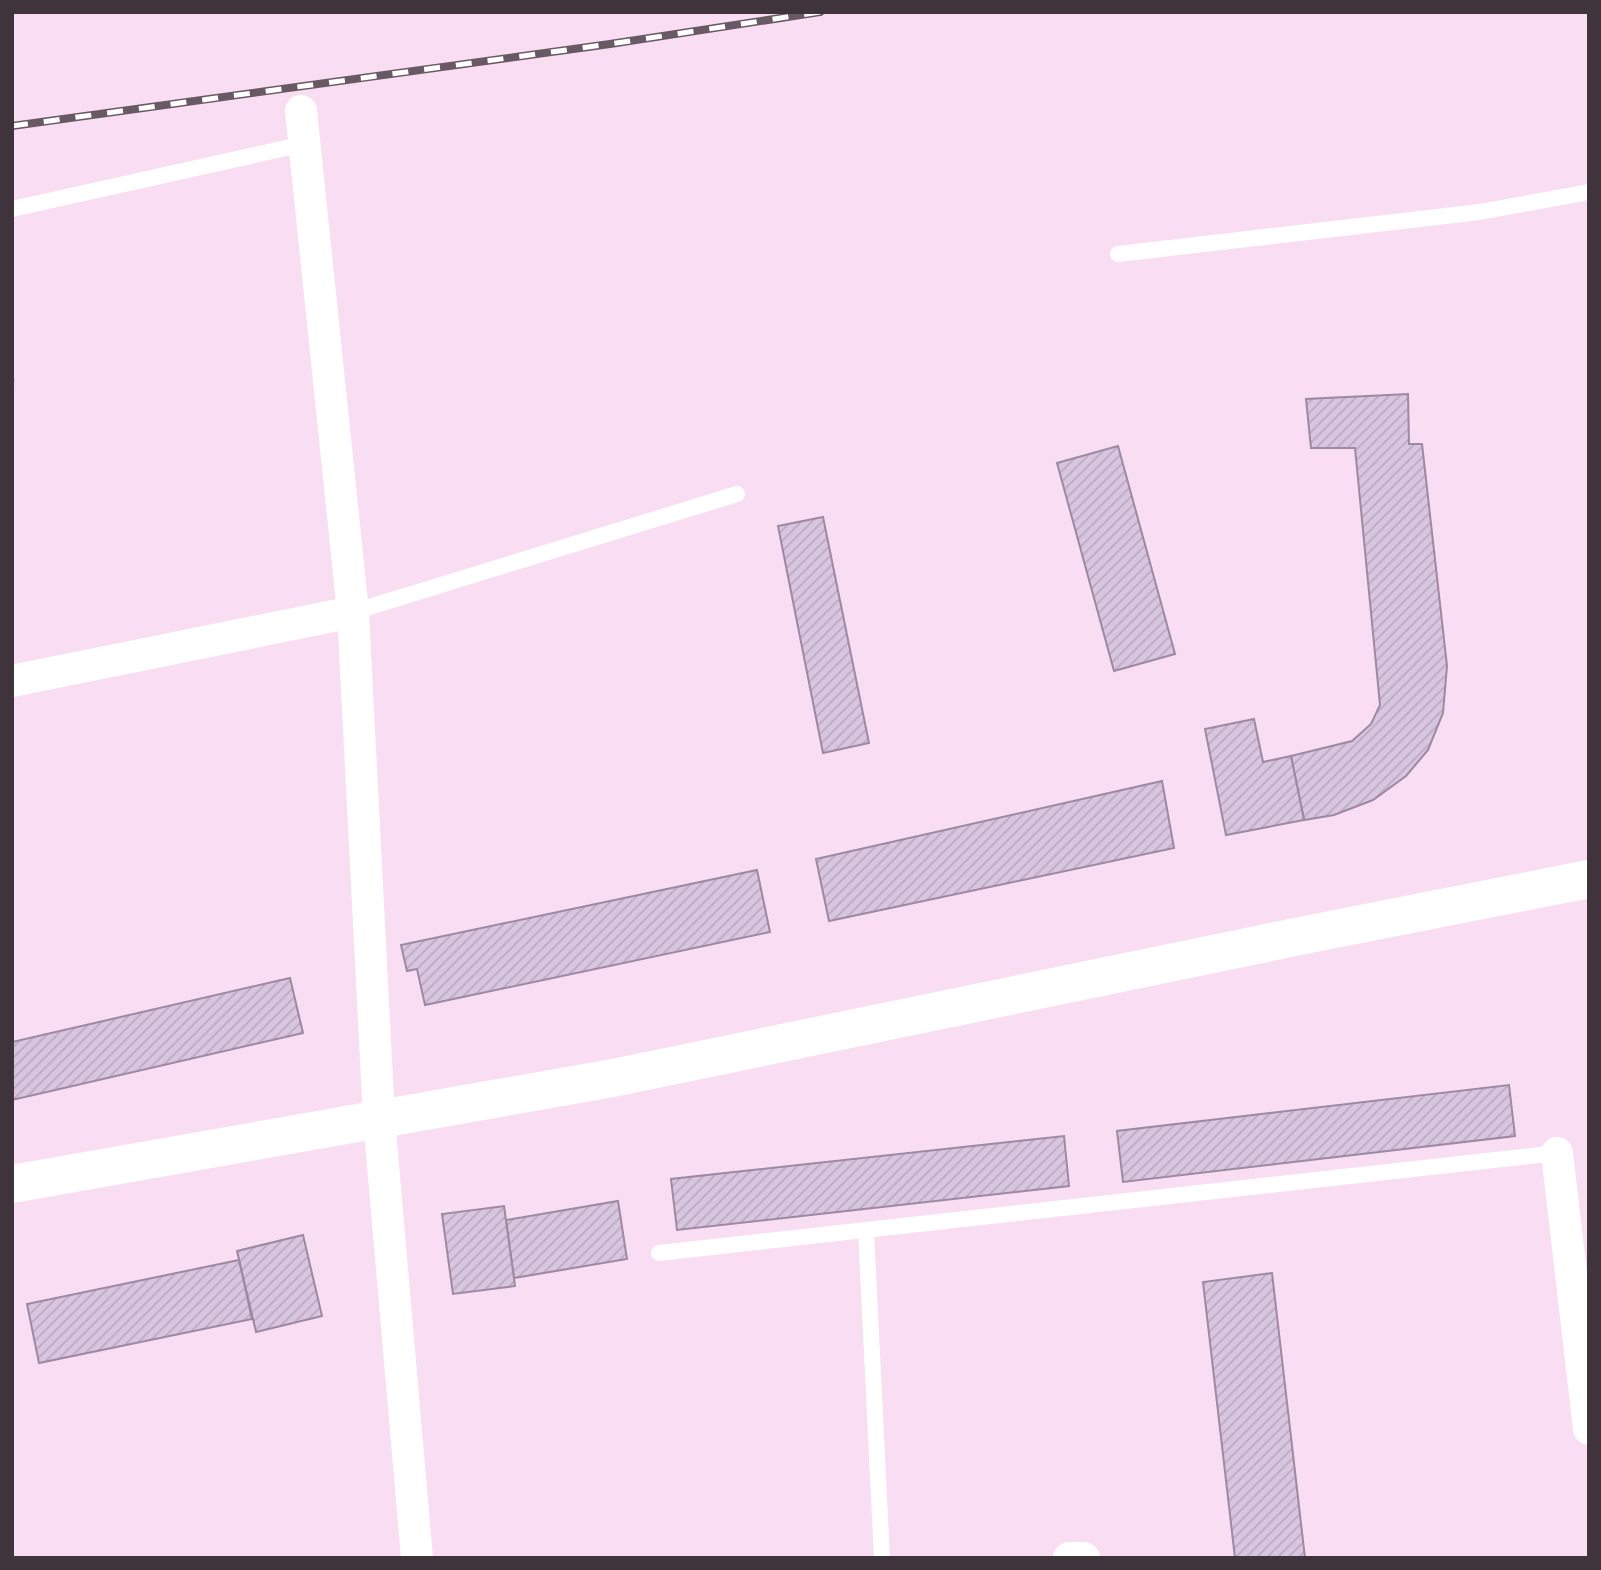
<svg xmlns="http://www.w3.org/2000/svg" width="1601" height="1570" font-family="'Titillium Web',sans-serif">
<defs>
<pattern id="building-hatch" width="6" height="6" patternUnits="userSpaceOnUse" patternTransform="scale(1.75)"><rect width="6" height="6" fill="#d8c5df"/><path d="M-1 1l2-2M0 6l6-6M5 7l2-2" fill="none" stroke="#baaac0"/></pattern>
</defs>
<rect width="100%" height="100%" fill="#f9ddf2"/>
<g fill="url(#building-hatch)" stroke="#9c8aa3" stroke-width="2">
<polygon points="1408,394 1409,444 1422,444 1447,666 1443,713 1428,750 1406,776 1373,800 1334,815 1304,820 1291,756 1352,741 1371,724 1380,705 1355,448 1311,448 1306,399"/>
<polygon points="1118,446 1175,654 1114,671 1057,463"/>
<polygon points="823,517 869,743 823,753 778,526"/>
<polygon points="1254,719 1263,762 1291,756 1304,820 1226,835 1205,729"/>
<polygon points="1162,781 1174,848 829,921 816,859"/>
<polygon points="757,870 770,932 425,1005 417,969 407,971 401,945"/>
<polygon points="290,978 303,1033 12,1100 12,1042"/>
<polygon points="1509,1085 1515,1136 1123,1182 1117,1131"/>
<polygon points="1064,1136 1069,1186 677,1230 671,1179"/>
<polygon points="618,1201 627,1259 514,1278 506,1220"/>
<polygon points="504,1206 515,1286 453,1294 442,1214"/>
<polygon points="303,1235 322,1316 256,1332 237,1251"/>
<polygon points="239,1260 252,1319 39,1363 27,1304"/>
<polygon points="1272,1273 1305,1558 1235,1558 1203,1282"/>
</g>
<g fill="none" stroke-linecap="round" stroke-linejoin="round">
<polyline stroke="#b29cac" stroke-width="4.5" stroke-dasharray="5 3.5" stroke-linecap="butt" points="12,378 12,387"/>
<g stroke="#fff" stroke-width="16">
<polyline points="12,209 304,144"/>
<polyline points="1118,254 1480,212 1589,192"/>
<polyline points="353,612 737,494"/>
<polyline points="866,1231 882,1558"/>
<polyline points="659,1253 1557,1153"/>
</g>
<g stroke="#fff" stroke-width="32">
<polyline points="301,111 353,612 379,1119 417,1558"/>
<polyline points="12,681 353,612"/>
<polyline points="1557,1153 1589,1429"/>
<polyline points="1069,1558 1084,1558"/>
</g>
<polyline stroke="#fff" stroke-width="38" points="12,1184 613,1078 1300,936 1589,879"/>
<defs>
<polyline id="rail" points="12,126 610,44 820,12"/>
</defs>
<use href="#rail" stroke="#685964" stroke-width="8"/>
<use href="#rail" stroke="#fff" stroke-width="5" stroke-dasharray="16" stroke-linecap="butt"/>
</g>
<rect width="1601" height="1570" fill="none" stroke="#3f343c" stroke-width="28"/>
</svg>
